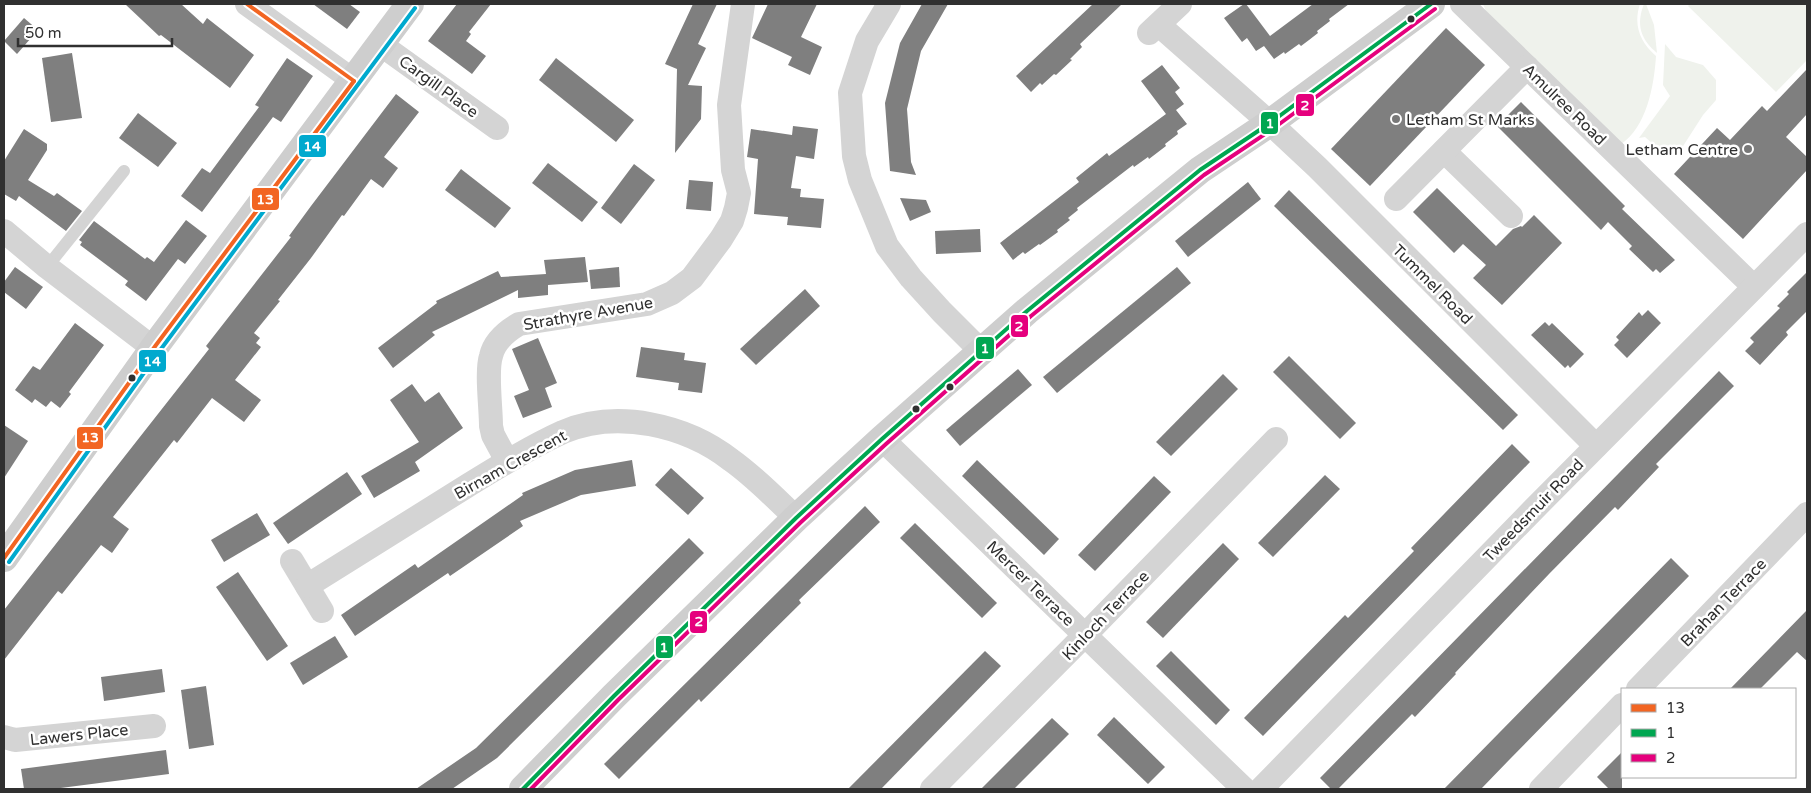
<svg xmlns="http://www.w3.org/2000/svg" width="1811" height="793" font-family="'Varela Round',sans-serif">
<rect width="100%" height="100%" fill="#fff"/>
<g fill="#eff2ec">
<path d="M1483 4H1640C1633 25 1640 42 1656 56 1654 86 1647 127 1620 145L1486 11Z"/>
<path d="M1644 4H1646L1654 25 1657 53C1640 39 1636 24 1644 4Z"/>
<polygon points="1690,4 1807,4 1807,60 1776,92 1688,6"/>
<polygon points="1665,44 1676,57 1703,65 1716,80 1716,100 1703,115 1676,157 1660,150 1645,137 1639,138 1670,96 1663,85"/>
</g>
<g fill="#7f7f7f">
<polygon points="125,4 181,4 203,24 207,18 254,55 230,88 161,35 159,36"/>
<polygon points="313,4 349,4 360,12 347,29"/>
<polygon points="457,4 491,4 469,32 471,34 466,41 486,56 472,74 428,41"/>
<polygon points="693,4 717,4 698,44 706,48 688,85 702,86 701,119 675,153 677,69 665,64"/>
<polygon points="768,4 817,4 801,37 822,47 810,75 788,65 792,57 752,38"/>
<polygon points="922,4 948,4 921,51 907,109 911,162 916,175 890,171 885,103 900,43"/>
<polygon points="1093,4 1122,4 1080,44 1082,47 1070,59 1072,60 1056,75 1054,74 1042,85 1040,83 1031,92 1016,76"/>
<polygon points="1244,4 1246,4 1270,36 1313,4 1349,4 1329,19 1330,21 1317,31 1318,33 1309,40 1301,46 1299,44 1285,54 1284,52 1274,59 1264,46 1256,51 1247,38 1242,42 1224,18"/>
<polygon points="24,18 38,30 17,54 4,41"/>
<polygon points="1446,28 1485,65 1370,186 1331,149"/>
<polygon points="72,53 82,118 51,122 42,58"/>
<polygon points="287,58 313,76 281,122 273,117 202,212 181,196 202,168 210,173 259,107 255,105"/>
<polygon points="556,58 634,120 616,142 539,80"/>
<polygon points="1162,65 1180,88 1175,92 1184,104 1176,110 1187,124 1177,131 1178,134 1165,144 1166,146 1149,159 1148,157 1134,167 1133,165 1077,208 1078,210 1068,218 1070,220 1057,230 1058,232 1040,245 1039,244 1025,254 1023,252 1013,260 1000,243 1079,182 1076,178 1107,153 1109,156 1166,114 1141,81"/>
<polygon points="1807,69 1807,114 1786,137 1807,157 1807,170 1743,239 1674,174 1717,128 1730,140 1762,106 1767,111"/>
<polygon points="396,94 419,112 384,157 398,168 383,188 371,179 344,216 342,215 311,258 278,300 280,301 254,333 260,338 256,343 261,347 235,380 261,400 244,422 212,398 177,443 174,440 113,517 129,529 112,553 101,545 62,594 58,591 4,660 4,610 209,349 206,346 291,237 289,236 311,206"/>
<polygon points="1521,102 1625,206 1622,209 1675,260 1660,273 1656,269 1653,272 1629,249 1632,246 1608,222 1601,230 1497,126"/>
<polygon points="138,113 177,143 158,167 119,138"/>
<polygon points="793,126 818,129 814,159 796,156 791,188 801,189 800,197 824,199 821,228 787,225 788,217 754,214 758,159 747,157 751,129 792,135"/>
<polygon points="24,129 47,144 47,150 28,180 54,196 57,193 82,211 66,231 19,196 16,201 4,194 4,161"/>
<polygon points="548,163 598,202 582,222 532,183"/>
<polygon points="634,164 655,180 621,224 601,208"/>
<polygon points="461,169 511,208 495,228 445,190"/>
<polygon points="689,180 713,182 711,211 686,209"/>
<polygon points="1248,182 1261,199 1188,257 1175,241"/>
<polygon points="1437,188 1496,246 1513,229 1521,226 1522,227 1534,215 1562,243 1502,305 1473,278 1486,265 1463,244 1454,253 1413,212"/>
<polygon points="1289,190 1518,415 1503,430 1274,206"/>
<polygon points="900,198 926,200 931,212 910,221"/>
<polygon points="186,220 207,236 185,264 178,259 146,301 125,285 128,281 80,245 82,242 79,240 94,221 145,259 147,257 154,262"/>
<polygon points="980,229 981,252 936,254 935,231"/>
<polygon points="585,257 588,282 548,285 548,295 518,298 518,290 432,332 435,335 393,368 378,348 437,303 436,301 498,271 501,277 546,274 544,260"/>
<polygon points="15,267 43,287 26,309 4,292 4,282"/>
<polygon points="619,267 620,287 591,289 589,270"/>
<polygon points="1177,267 1191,283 1057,393 1043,377"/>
<polygon points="1807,272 1807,313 1806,312 1786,332 1788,335 1760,365 1745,351 1754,342 1750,338 1780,308 1777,306 1789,294 1787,292"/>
<polygon points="805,289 820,306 756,365 740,349"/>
<polygon points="1648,310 1661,323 1627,358 1614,345 1619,340 1616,337 1639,312 1642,316"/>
<polygon points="1545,322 1549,326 1552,323 1584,354 1570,368 1568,365 1565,368 1531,335"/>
<polygon points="75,323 104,345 69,392 71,394 60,408 51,401 46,407 35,399 32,403 15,390 33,366 40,370"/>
<polygon points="538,338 557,383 545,388 552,407 523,418 514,396 529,390 512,349"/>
<polygon points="641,347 685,353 684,360 706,363 702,393 678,390 679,383 636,377"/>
<polygon points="1289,356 1356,423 1340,439 1273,372"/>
<polygon points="1018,369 1032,385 960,446 946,430"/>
<polygon points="1719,371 1734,386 1656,464 1659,467 1618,510 1615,507 1549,574 1455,673 1456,674 1415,717 1412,714 1338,789 1331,789 1320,778"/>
<polygon points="1223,374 1238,389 1171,456 1156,442"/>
<polygon points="412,384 425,402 439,392 463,428 415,462 420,471 374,498 361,476 419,442 390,400"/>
<polygon points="4,425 28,441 4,478"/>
<polygon points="1512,444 1530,462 1263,736 1244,718 1345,615 1348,618 1414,551 1411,548"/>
<polygon points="632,460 636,486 581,495 520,521 523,526 450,576 448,573 355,636 341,615 415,564 418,568 523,495 522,493 575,470"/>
<polygon points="977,460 1059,539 1044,555 962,476"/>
<polygon points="671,468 704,498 688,515 655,485"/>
<polygon points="347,472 362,494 288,544 273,523"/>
<polygon points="1325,475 1340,489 1273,557 1258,543"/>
<polygon points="1154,476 1171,492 1095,571 1078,555"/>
<polygon points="865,506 880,522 799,600 801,603 701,702 699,699 619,779 604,764"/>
<polygon points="257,513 270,535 224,562 211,540"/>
<polygon points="915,523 997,603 982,618 900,538"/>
<polygon points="689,538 704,553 497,758 452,789 416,789 476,748"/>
<polygon points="1223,543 1239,559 1163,638 1146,622"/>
<polygon points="1671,558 1689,576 1510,759 1481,789 1444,789"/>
<polygon points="238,572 288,646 267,661 216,587"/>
<polygon points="1807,610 1807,661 1797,652 1760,689 1730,689"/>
<polygon points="335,636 348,657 303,685 290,663"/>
<polygon points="985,651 1001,666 881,789 848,789"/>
<polygon points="1171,651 1230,710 1216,725 1156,666"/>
<polygon points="162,669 165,692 104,701 101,677"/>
<polygon points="206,686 214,745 189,749 181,690"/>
<polygon points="1114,717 1165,767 1148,784 1097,735"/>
<polygon points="1052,718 1069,734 1014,789 981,789"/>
<polygon points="166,750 169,774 53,789 24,789 21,769"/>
<polygon points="1622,752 1622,789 1609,789 1597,777"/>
</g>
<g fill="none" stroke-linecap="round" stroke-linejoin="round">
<polyline stroke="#d4d4d4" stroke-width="12" points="47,267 124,171"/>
<g stroke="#d4d4d4" stroke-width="24">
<polyline points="247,4 354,81"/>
<polyline points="889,4 867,41 850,93 854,156 860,180 887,246 911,278 942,312 971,341 983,350"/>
<polyline points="1462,4 1754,287"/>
<polyline points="1159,25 1270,123 1317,167 1596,446"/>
<polyline points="1149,33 1180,4"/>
<polyline points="380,44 497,128"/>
<polyline points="1444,151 1511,216"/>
<polyline points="1396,199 1527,67"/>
<polyline points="4,231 47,267 144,341 156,345"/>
<polyline points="882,439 1244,789"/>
<path d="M507 461 493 435 491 426C491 408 486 371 491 356 494 342 507 331 519 324L647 304 672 293 692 278 721 239 732 221 736 208 739 193 733 170 729 105 743 4"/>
<polyline points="292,561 322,611"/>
<path d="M307 586C360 553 414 519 467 486 498 467 530 447 563 432 617 409 686 425 731 460 755 477 775 498 796 518"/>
<polyline points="1638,689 1807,514"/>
<polyline points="4,737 15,740 154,726"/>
<polyline points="932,789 1091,629 1276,439"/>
<polyline points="1261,789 1533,510 1807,234"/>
<polyline points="1541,789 1622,705"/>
</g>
<g stroke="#cecece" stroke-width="28">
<polyline points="4,558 156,345 410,4"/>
<polyline points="523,789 614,696 796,518 882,439 1027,311 1200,170 1270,123 1431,4"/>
</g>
<defs>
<g id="bus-1">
<polyline points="247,4 354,81"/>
<polyline points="4,558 156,345 354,81"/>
</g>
<polyline id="bus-2" points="523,789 614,696 796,518 882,439 1027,311 1200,170 1270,123 1431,4"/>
<polyline id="bus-3" points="531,789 618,700 800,523 886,444 1031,316 1204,175 1274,128 1435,9"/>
<polyline id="bus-4" points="9,562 161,349 415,8"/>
</defs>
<use href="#bus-1" stroke="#fff" stroke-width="8"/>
<use href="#bus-2" stroke="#fff" stroke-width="8"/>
<use href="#bus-3" stroke="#fff" stroke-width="8"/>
<use href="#bus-4" stroke="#fff" stroke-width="8"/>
<use href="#bus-1" stroke="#f26522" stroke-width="4"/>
<use href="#bus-2" stroke="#00a651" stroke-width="4"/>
<use href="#bus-3" stroke="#e5007d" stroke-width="4"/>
<use href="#bus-4" stroke="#00a9ce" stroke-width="4"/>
</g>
<g fill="#303030" stroke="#fff" stroke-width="2">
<circle cx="1411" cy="19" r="4.5"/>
<circle cx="132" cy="378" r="4.5"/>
<circle cx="950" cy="387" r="4.5"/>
<circle cx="916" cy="409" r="4.5"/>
</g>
<g fill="#787878" stroke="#fff" stroke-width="2">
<circle cx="1396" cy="119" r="5"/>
<circle cx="1748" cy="149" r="5"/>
</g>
<g text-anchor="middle" stroke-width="5" stroke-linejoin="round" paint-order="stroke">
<g font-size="16" fill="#303030" stroke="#fff">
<text transform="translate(439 86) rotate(36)" y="6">Cargill Place</text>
<text transform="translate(1565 104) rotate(44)" y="6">Amulree Road</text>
<text transform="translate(1433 284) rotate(45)" y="6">Tummel Road</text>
<text transform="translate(588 313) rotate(-10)" y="6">Strathyre Avenue</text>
<text transform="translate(510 464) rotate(-29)" y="6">Birnam Crescent</text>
<text transform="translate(1533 510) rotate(-46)" y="6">Tweedsmuir Road</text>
<text transform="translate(1031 583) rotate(44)" y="6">Mercer Terrace</text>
<text transform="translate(1723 602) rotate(-46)" y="6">Brahan Terrace</text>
<text transform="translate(1105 615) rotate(-46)" y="6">Kinloch Terrace</text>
<text transform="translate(79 734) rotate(-6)" y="6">Lawers Place</text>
</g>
<g font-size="16" fill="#303030" stroke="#fff" text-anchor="start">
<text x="1406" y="125">Letham St Marks</text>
<text x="1738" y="155" text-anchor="end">Letham Centre</text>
</g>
</g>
<g stroke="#fff" stroke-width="2">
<rect x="1295" y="93" width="20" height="24" rx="5" fill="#e5007d"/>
<rect x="1260" y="111" width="19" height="24" rx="5" fill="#00a651"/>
<rect x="298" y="134" width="29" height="24" rx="5" fill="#00a9ce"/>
<rect x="251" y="187" width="29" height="24" rx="5" fill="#f26522"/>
<rect x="1010" y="314" width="19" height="24" rx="5" fill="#e5007d"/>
<rect x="975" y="336" width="20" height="24" rx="5" fill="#00a651"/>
<rect x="138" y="349" width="29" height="24" rx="5" fill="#00a9ce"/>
<rect x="76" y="426" width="28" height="24" rx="5" fill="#f26522"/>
<rect x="689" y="610" width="19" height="24" rx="5" fill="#e5007d"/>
<rect x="655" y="635" width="19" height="24" rx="5" fill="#00a651"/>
</g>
<g font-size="14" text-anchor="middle" font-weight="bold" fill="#fff">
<text x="1305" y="110">2</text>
<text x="1270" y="128">1</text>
<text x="312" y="151">14</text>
<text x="265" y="204">13</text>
<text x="1019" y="331">2</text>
<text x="985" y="353">1</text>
<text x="152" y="366">14</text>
<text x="90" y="442">13</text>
<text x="699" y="626">2</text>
<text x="664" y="652">1</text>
</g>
<rect width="1811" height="793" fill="none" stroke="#303030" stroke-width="10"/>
<rect x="1621" y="688" width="175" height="90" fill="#ffffff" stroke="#acacac"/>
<rect x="1631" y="704" width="25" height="8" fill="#f26522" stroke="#acacac"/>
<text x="1666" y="713" font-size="15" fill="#303030">13</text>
<rect x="1631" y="729" width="25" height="8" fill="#00a651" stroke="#acacac"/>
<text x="1666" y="738" font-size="15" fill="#303030">1</text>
<rect x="1631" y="754" width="25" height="8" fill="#e5007d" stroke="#acacac"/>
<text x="1666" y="763" font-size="15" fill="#303030">2</text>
<path d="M18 38v8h154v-8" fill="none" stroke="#303030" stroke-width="2.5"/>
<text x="25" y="38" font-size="15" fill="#303030" stroke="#ffffff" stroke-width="4" paint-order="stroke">50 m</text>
</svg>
